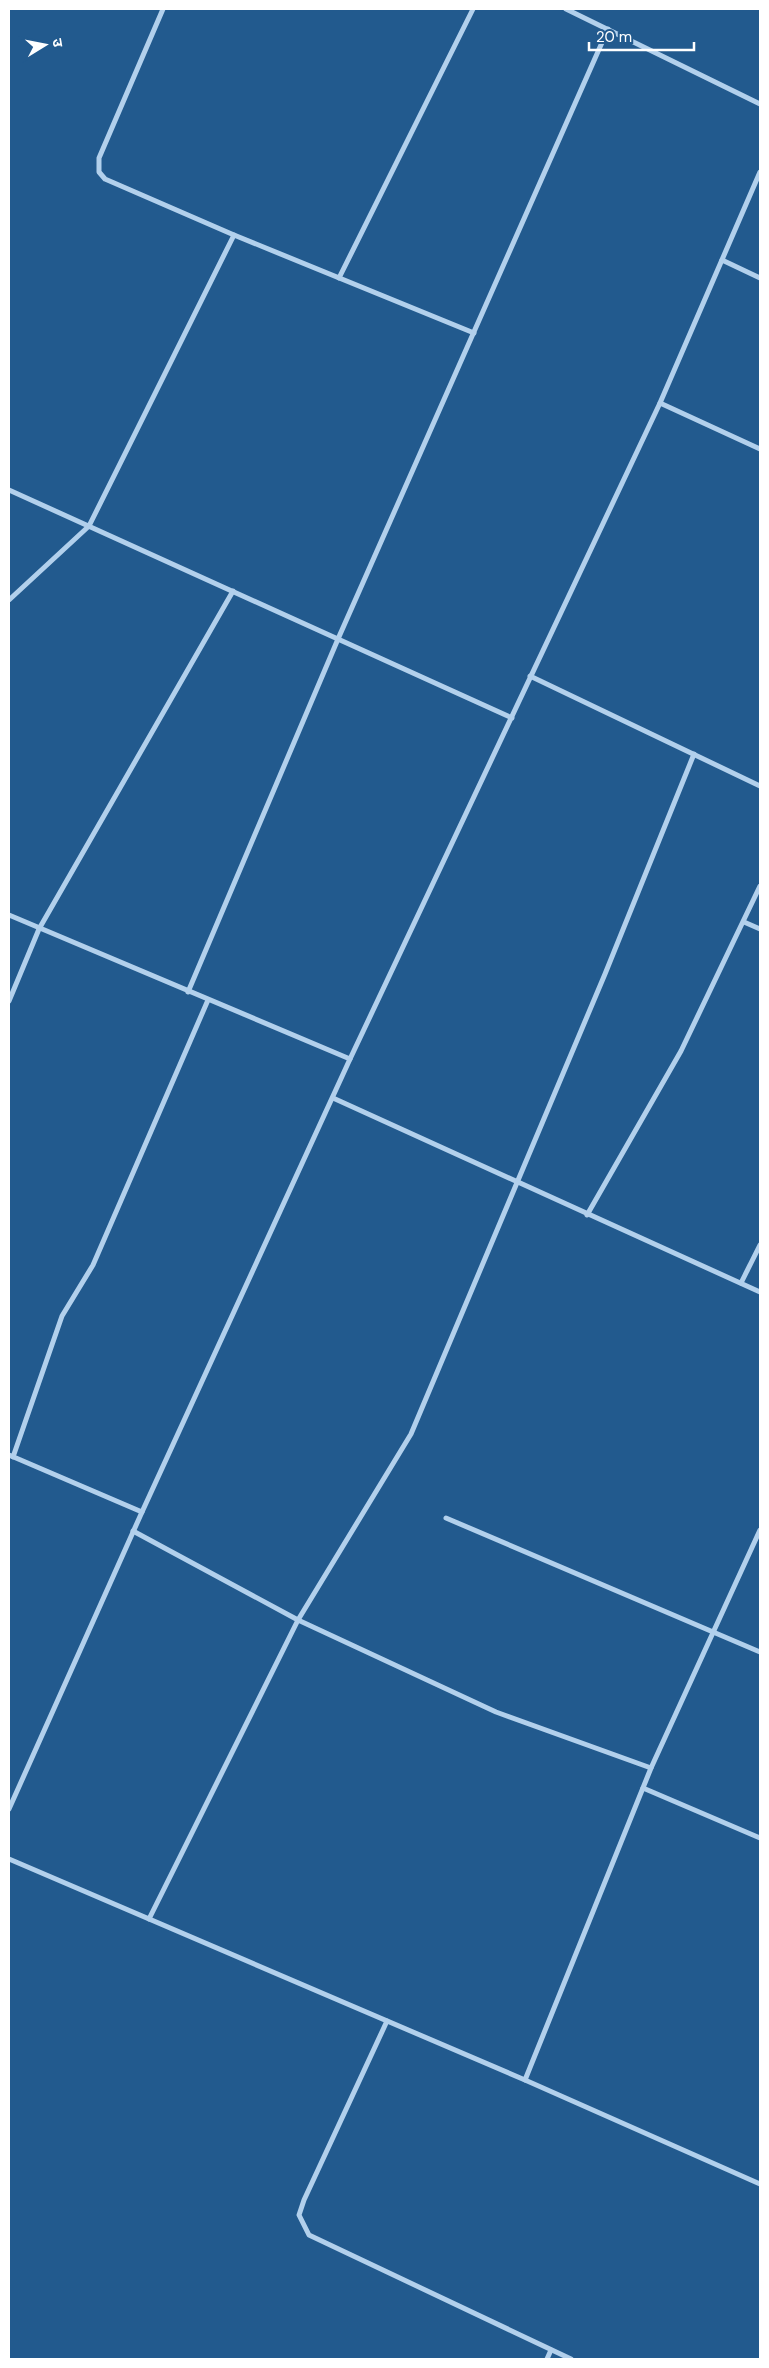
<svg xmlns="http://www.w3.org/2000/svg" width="769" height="2368" font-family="'DM Sans','Noto Sans Devanagari',sans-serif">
<rect width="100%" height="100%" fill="#225a8e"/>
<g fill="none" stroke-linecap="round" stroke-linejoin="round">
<g stroke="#b2d0ec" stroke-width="5">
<polyline points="163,9 99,158 99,172 105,179 234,235 474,333"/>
<polyline points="566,9 760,104"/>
<polyline points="722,260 760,278"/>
<polyline points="339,278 473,9"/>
<polyline points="660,403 760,449"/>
<polyline points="9,490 512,718"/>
<polyline points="9,600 89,526 234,235"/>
<polyline points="530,676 760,786"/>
<polyline points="9,915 350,1059"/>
<polyline points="744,922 760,929"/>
<polyline points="188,992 338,639 608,29"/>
<polyline points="9,1001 39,929 233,591"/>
<polyline points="333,1098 760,1292"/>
<polyline points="587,1215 681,1051 760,886"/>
<polyline points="741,1283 760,1245"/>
<polyline points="9,1455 142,1512"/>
<polyline points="13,1457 62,1316 93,1265 208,1000"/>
<polyline points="446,1518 760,1652"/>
<polyline points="133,1531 298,1620 496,1712 651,1768"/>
<polyline points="643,1788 760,1838"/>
<polyline points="9,1809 142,1512 350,1059 660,403 760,172"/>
<polyline points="9,1859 525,2080 760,2184"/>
<polyline points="149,1919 298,1620 411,1434 605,974 694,754"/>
<polyline points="387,2021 304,2200 299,2215 309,2235 571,2359"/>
<polyline points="525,2080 651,1768 760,1530"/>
<polyline points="547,2359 551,2350"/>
</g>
</g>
<rect width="769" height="2368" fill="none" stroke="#ffffff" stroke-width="20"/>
<g transform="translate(45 45) rotate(80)" stroke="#225a8e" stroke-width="4" paint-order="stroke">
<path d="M0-4L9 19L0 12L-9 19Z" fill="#ffffff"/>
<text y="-8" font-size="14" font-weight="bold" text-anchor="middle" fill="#ffffff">उ</text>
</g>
<path d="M589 42v8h105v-8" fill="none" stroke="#ffffff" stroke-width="2.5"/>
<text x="596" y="42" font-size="15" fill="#ffffff" stroke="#225a8e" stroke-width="4" paint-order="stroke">20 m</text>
</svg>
